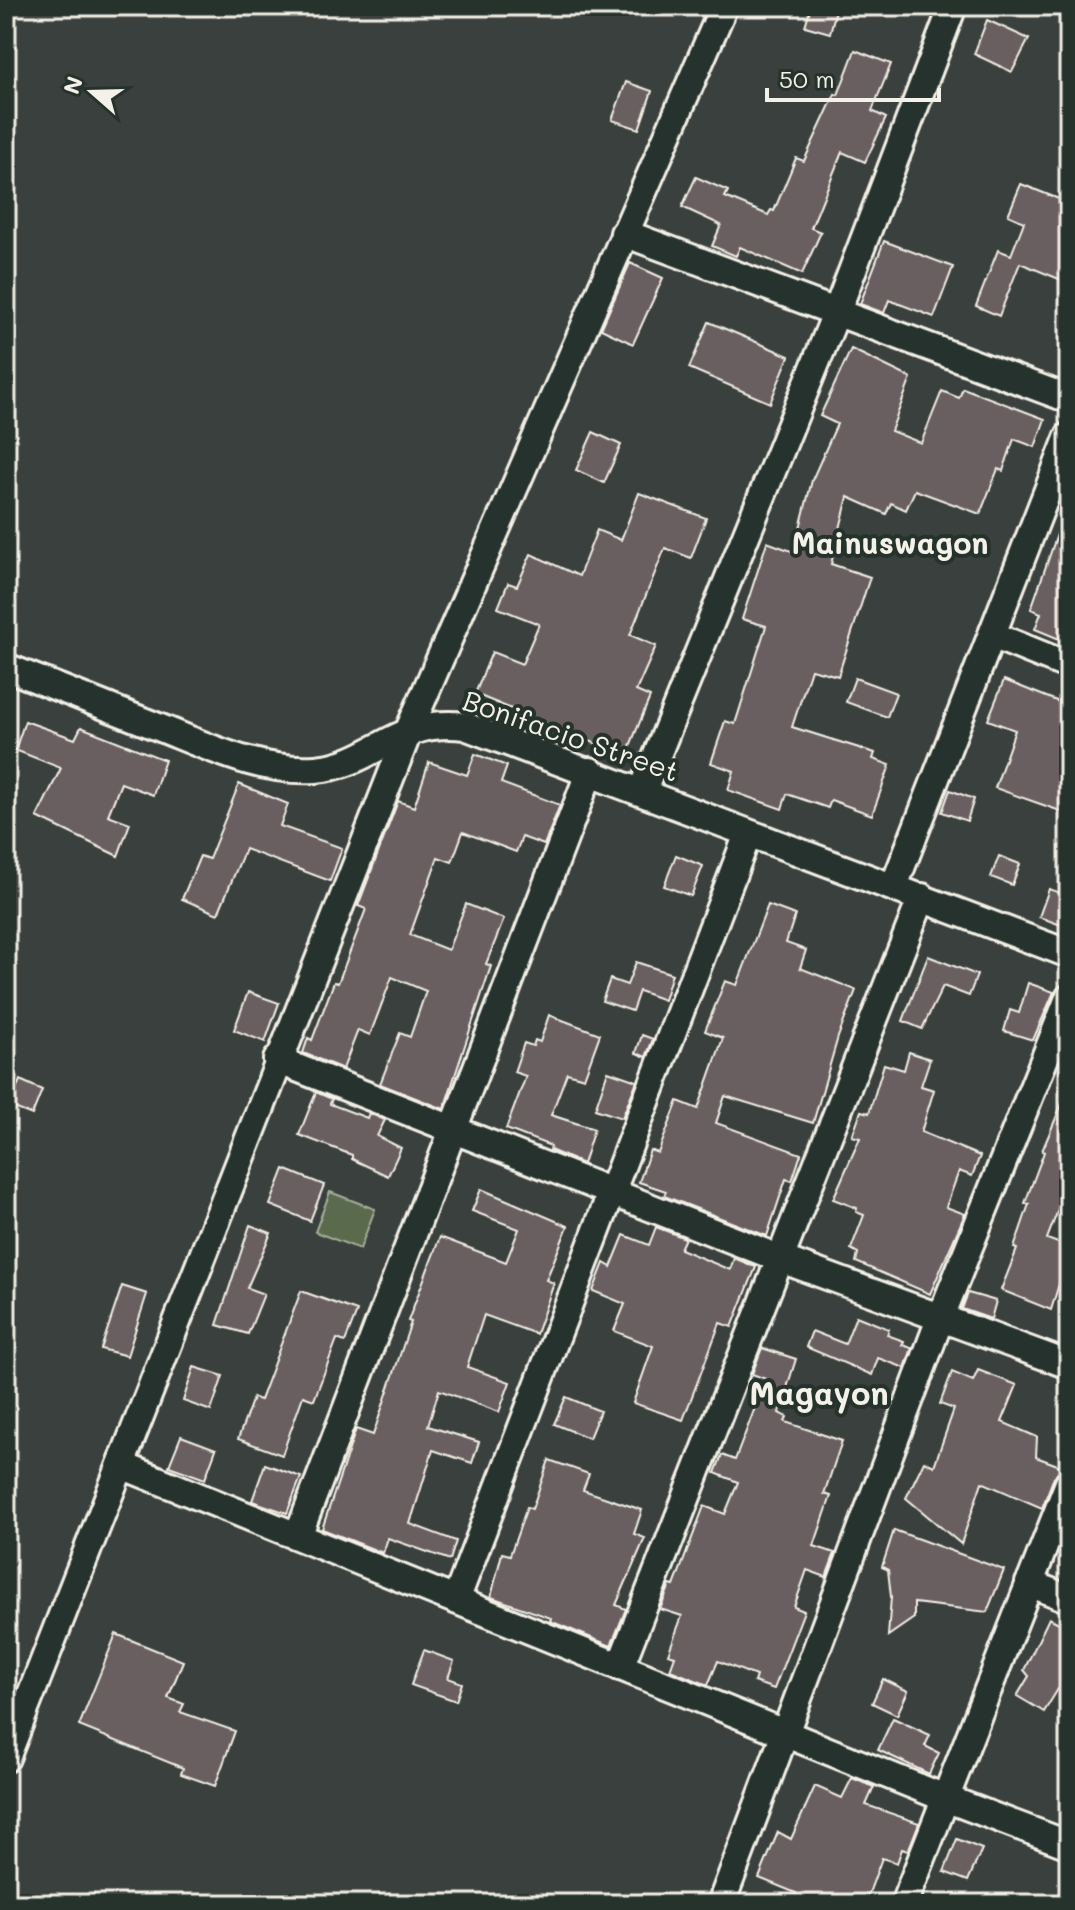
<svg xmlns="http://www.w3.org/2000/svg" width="1075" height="1910" font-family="Mali,sans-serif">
<rect width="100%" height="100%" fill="#3a403d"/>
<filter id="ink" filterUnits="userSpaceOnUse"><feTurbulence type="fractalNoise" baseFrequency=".0125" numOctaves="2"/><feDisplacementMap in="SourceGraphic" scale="16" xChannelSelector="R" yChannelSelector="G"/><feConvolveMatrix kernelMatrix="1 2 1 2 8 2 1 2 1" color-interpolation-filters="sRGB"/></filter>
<g filter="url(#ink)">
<polygon fill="#5a6b4e" stroke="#a7ae9b" stroke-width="2" points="330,1192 375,1209 360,1249 315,1232"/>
<g fill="#6a5f61" stroke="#f4f1e8" stroke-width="2">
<polygon points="811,6 837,6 830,33 805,26"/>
<polygon points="987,20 1029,39 1012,72 974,54"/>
<polygon points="855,50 891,64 872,111 886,118 865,162 842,152 811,228 821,232 802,274 740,247 736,256 712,246 721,225 682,207 696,177 728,191 725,197 768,215 771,210 774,211 796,158 804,161 835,94 838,95"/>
<polygon points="626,82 652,91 639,129 612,120"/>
<polygon points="1021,184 1069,203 1069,283 1020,263 999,316 976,306 998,250 1011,255 1024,222 1008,215"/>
<polygon points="884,241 953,267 934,317 889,300 884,313 860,304"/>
<polygon points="630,263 663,278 633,344 601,329"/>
<polygon points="709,322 789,356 770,403 689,368"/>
<polygon points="851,349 911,378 891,431 921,443 942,391 959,398 963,388 1045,419 1035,447 1014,439 1003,471 998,469 980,514 915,490 906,510 891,503 886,514 848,497 831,564 870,577 838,676 811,669 792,727 875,753 873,759 890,765 872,815 831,800 828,808 787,794 782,809 728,790 734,771 711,763 725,721 735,724 766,626 742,619 767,542 794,552 812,480 837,424 820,416"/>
<polygon points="593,432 621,445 604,483 576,470"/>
<polygon points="639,493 706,518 691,558 665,548 630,635 656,646 636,691 650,697 626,756 475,694 492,652 522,664 539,624 498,608 508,583 517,586 531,554 579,576 597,530 621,540"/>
<polygon points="1067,506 1069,506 1069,643 1035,629 1041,613 1031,609"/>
<polygon points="855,678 896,693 887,717 846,702"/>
<polygon points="1004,680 1069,706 1069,814 995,788 1015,730 988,720"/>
<polygon points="25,721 75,739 81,727 165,760 153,795 121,783 108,815 130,823 118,856 37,817 61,768 15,750"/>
<polygon points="475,754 507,766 501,783 560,805 544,845 522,837 516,852 463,832 452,862 438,857 410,935 448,950 466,904 504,919 486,964 491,966 444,1109 380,1084 400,1033 410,1037 426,991 392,977 370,1035 358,1030 343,1069 303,1053 308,1038 312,1040 334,982 338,983 366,909 358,906 398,801 414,807 429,762 467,775"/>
<polygon points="239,784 288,804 280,826 342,848 330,881 245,849 218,914 182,899 200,856 209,859"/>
<polygon points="950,790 974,799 967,821 942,812"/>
<polygon points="676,855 703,866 691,896 664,886"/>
<polygon points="999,856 1020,864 1012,885 991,877"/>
<polygon points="1049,889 1069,896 1069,928 1039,917"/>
<polygon points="768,905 795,915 786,943 806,950 800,968 856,990 838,1037 813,1123 725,1096 716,1123 801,1154 792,1181 786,1179 767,1236 664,1196 666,1191 639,1182 650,1150 658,1153 678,1101 698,1109 723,1038 705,1031 725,981 737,985"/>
<polygon points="928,956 977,975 969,996 943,986 922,1029 903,1021"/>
<polygon points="636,962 672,974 664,1000 639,991 632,1011 602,1001 610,979 627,985"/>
<polygon points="1028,983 1054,992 1033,1040 1004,1031 1010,1010 1019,1013"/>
<polygon points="248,992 279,1003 265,1042 234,1030"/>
<polygon points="549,1015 600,1034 584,1078 567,1073 551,1115 594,1129 583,1164 550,1150 551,1146 506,1129 526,1076 514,1072 524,1043 533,1046 535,1040 540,1042"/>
<polygon points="642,1035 653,1039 646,1057 636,1053"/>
<polygon points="909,1052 930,1059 921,1086 934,1090 921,1132 980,1156 972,1176 959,1171 946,1207 965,1214 930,1294 856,1262 858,1253 851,1249 864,1215 856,1212 857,1208 833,1199 860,1138 852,1136 861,1111 869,1113 884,1064 904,1070"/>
<polygon points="608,1071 637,1081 622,1118 595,1109"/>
<polygon points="20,1080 42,1090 32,1115 9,1106"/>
<polygon points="1069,1087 1069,1181 1047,1239 1069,1247 1069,1252 1051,1310 1001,1290 1017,1249 1014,1248 1029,1204 1025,1203 1044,1152 1042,1151"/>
<polygon points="316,1092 332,1099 330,1104 367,1118 369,1113 385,1120 377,1136 401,1148 388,1176 352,1159 352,1155 299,1135"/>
<polygon points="284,1169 324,1185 310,1221 270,1205"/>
<polygon points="481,1189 568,1226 546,1280 554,1283 536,1334 484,1315 467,1367 510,1382 499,1412 439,1390 428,1426 479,1442 472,1463 433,1450 410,1524 456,1541 450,1560 388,1538 383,1553 322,1529 356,1429 373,1435 411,1322 408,1321 440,1237 506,1262 519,1229 472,1211"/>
<polygon points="250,1225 271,1233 247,1288 264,1294 248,1334 217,1325"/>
<polygon points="656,1227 685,1238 680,1249 730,1270 734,1258 756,1267 732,1327 720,1323 683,1420 633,1403 653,1346 614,1331 625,1304 593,1291 604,1263 611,1267 624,1235 649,1245"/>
<polygon points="122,1286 147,1294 127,1356 101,1349"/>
<polygon points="301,1291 357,1311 345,1342 337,1339 314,1400 303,1396 282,1455 238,1439 253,1398 260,1400"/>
<polygon points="968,1293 996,1301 991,1319 962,1309"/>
<polygon points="856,1316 889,1329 887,1335 904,1341 902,1345 912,1348 905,1368 878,1358 872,1375 806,1347 812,1331 845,1344"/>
<polygon points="762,1348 796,1359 779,1413 787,1417 785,1422 842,1441 824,1494 831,1496 814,1546 835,1553 826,1577 807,1570 794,1607 804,1611 774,1689 754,1682 756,1676 718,1661 708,1685 670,1670 675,1656 668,1654 682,1616 660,1609 670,1585 674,1586 704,1506 725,1514 738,1482 715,1473 722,1455 735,1460 766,1379 752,1374"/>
<polygon points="194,1367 223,1376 211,1411 183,1401"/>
<polygon points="978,1370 1017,1385 1002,1422 1037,1437 1036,1457 1063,1467 1054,1477 1042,1508 982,1482 961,1544 906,1498 924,1461 934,1466 954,1409 940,1404 952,1372 973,1381"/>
<polygon points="566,1397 600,1411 589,1438 554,1424"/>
<polygon points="181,1436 216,1449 205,1479 169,1466"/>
<polygon points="549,1460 589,1474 583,1490 642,1510 634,1534 645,1538 616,1605 626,1609 611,1646 550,1621 551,1618 491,1597 502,1553 510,1555 527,1507 532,1509"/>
<polygon points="265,1464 301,1477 287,1513 252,1501"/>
<polygon points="894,1530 1004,1570 987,1612 914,1603 914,1618 888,1636 891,1597 888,1570 882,1567"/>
<polygon points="1049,1618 1069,1628 1069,1686 1058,1689 1044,1712 1017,1696 1029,1676 1024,1670"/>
<polygon points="116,1634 183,1661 168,1698 184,1704 180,1712 235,1731 215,1786 181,1774 183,1768 79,1726"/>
<polygon points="424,1650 454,1661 448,1678 462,1683 456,1701 411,1685"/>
<polygon points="883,1679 908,1691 897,1715 872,1703"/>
<polygon points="893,1718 930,1735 925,1746 939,1753 929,1774 878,1750"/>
<polygon points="852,1778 874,1787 866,1805 919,1823 908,1851 902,1849 897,1863 882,1858 865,1904 792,1904 796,1893 759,1878 778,1832 791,1839 815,1786 842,1798"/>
<polygon points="957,1839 982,1849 968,1881 944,1872"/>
</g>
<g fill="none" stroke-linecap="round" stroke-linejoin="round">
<defs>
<g id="minor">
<polyline points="624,233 1069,399"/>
<polyline points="992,635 1069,666"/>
<path d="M6 667C55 686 104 706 153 725 205 745 259 773 316 769 376 764 394 718 465 726L1069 954"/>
<polyline points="642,792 837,311 953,6"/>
<polyline points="894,886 1069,436"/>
<polyline points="277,1060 781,1259 1069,1365"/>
<polyline points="121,1465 945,1798 1069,1845"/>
<polyline points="298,1536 590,771"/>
<polyline points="1029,1583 1069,1599"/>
<polyline points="456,1600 748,834"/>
<polyline points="620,1667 922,897"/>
<polyline points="6,1758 409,730 724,6"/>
<polyline points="721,1904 940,1319 1069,998"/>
<polyline points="904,1904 1069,1483"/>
</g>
</defs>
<use href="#minor" stroke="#f4f1e8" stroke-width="32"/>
<use href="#minor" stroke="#26332d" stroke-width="26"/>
</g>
</g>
<g text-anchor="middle" stroke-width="8" stroke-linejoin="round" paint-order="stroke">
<g font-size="28" fill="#f4f1e8" stroke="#26332d">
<text transform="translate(571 736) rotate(19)" y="10">Bonifacio Street</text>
</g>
<g font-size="30" font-weight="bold" fill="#f4f1e8" stroke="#26332d">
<text x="890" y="554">Mainuswagon</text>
</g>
<g font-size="32" font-weight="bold" fill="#f4f1e8" stroke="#26332d">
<text x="819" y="1405">Magayon</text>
</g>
</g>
<rect width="1075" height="1910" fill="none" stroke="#26332d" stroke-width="32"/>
<rect x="16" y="16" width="1043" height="1878" fill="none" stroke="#f4f1e8" stroke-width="3" filter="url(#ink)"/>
<g transform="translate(92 92) rotate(290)" stroke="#26332d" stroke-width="6" paint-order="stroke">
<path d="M0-6L14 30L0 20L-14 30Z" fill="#f4f1e8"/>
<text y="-12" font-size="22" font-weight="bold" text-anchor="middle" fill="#f4f1e8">N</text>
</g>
<path d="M767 88v12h172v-12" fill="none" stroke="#f4f1e8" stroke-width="4"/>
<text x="779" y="88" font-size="24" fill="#f4f1e8" stroke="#26332d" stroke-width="6" paint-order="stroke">50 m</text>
</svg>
